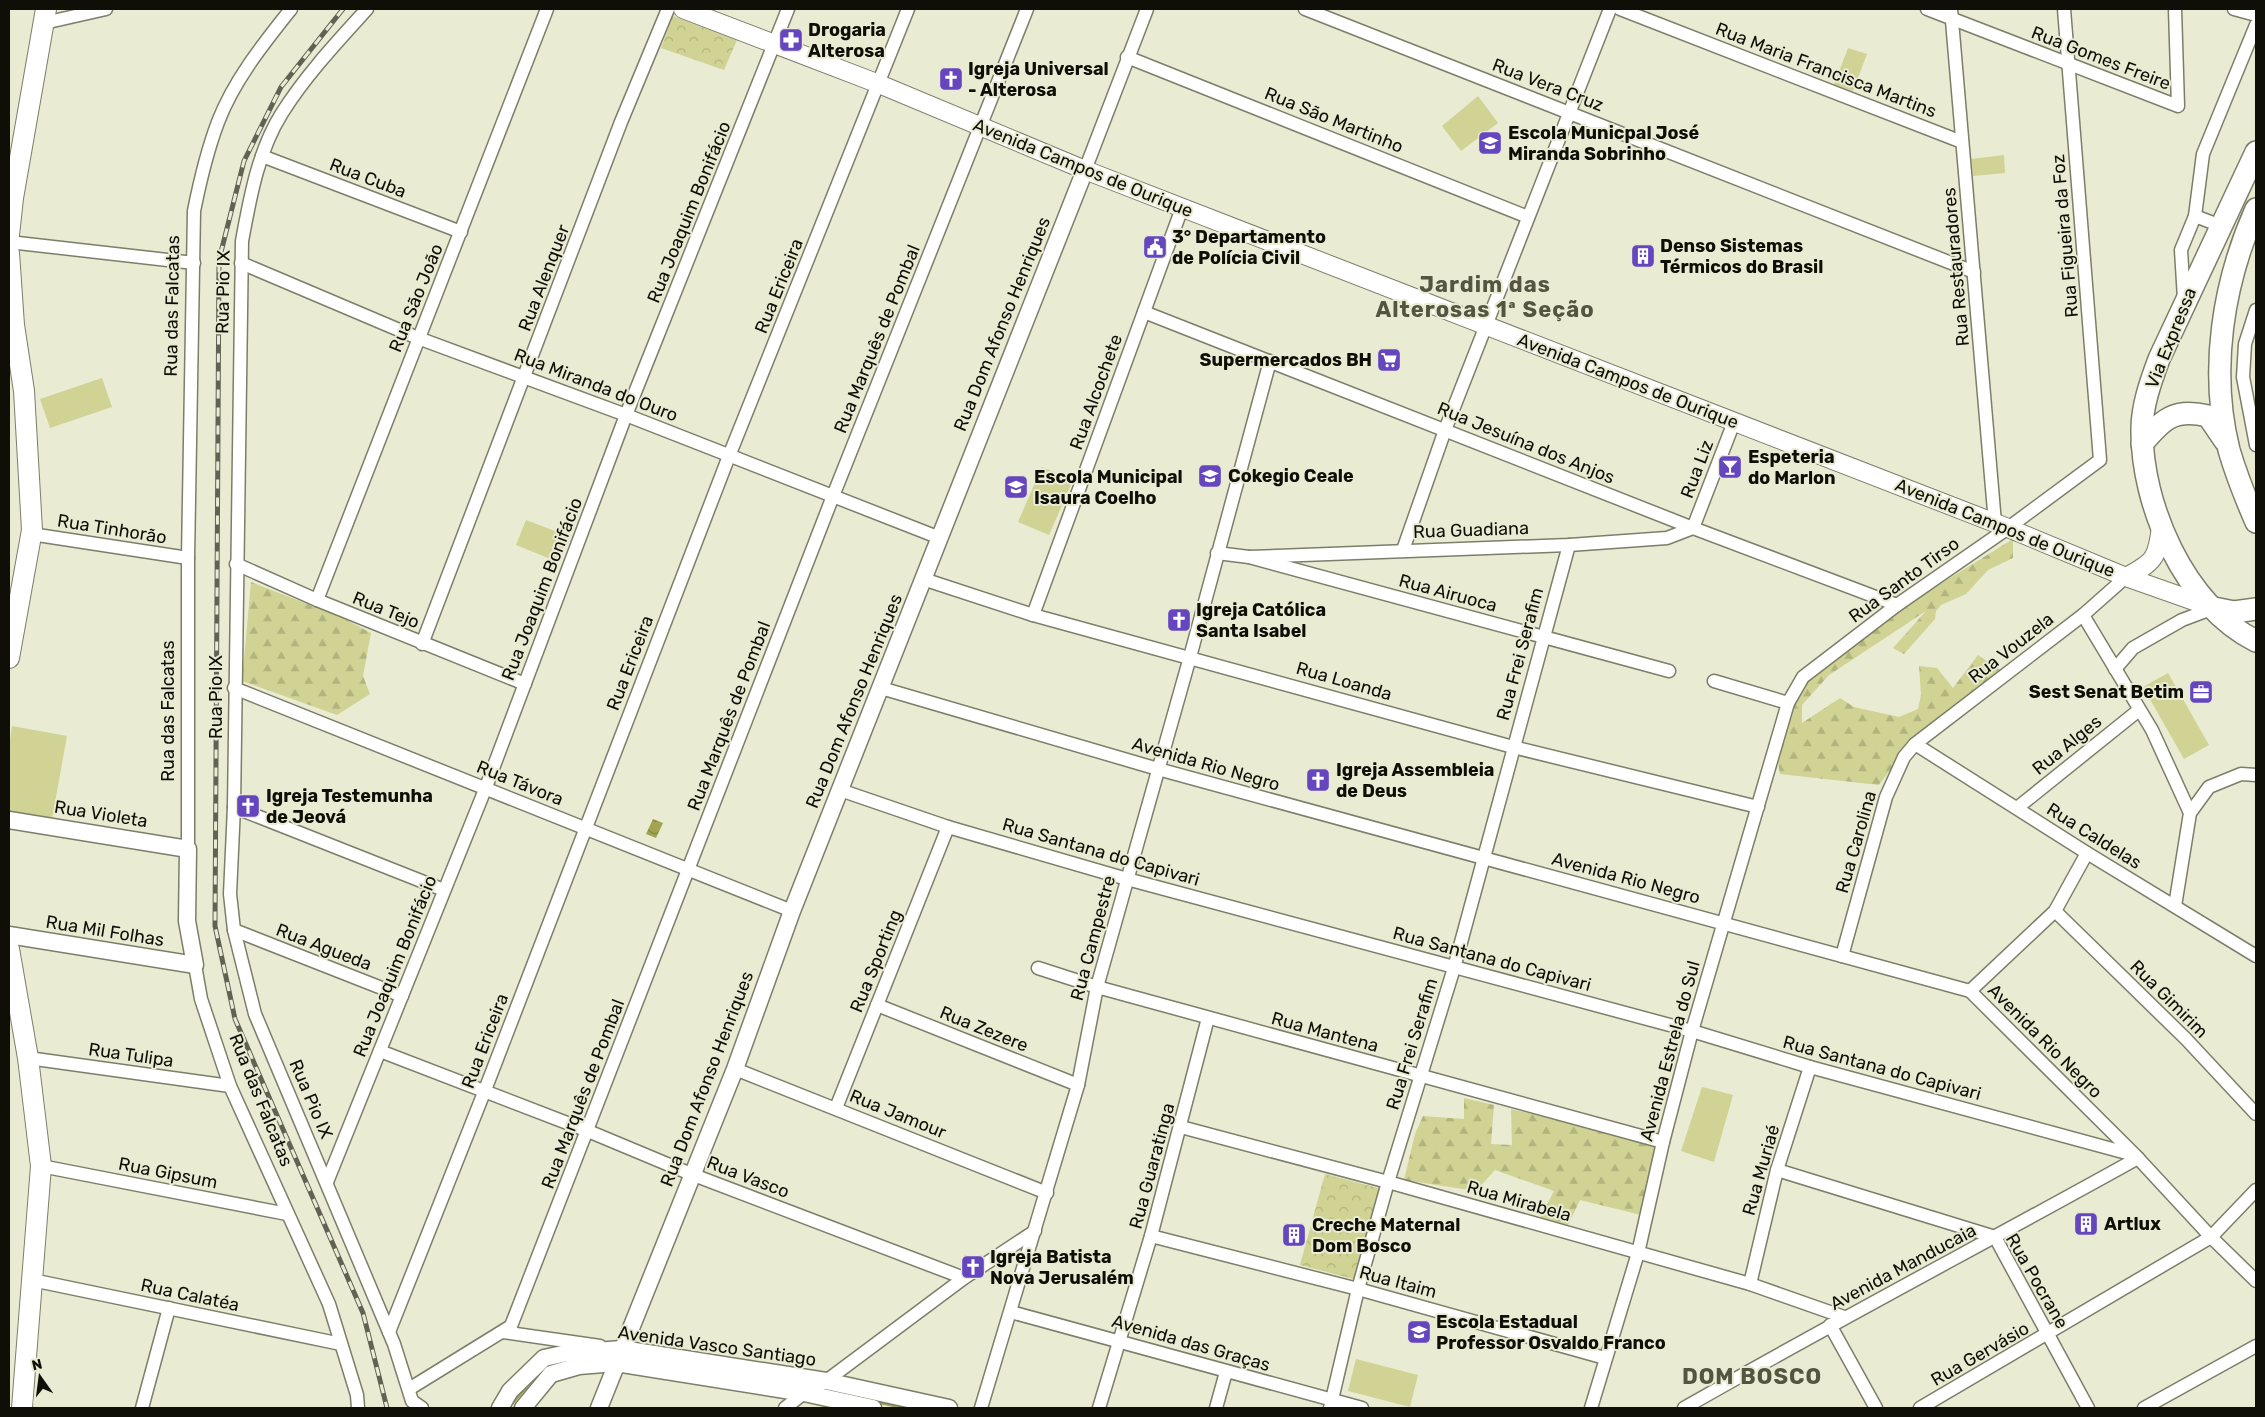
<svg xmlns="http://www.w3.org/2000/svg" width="2265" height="1417" font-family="Rubik,sans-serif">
<defs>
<pattern id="forest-firs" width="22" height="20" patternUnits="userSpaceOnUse" patternTransform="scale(1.25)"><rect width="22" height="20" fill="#d0d393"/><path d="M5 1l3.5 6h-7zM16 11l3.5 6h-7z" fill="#b1b47d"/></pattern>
<pattern id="park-crowns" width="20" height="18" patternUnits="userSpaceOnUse" patternTransform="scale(1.25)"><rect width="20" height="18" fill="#d0d393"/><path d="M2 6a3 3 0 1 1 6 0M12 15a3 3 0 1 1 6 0" fill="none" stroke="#b1b47d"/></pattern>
<pattern id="water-waves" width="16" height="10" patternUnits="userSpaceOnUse" patternTransform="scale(1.25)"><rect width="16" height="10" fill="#a2a451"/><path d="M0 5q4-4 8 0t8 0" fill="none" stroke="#828441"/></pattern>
</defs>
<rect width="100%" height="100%" fill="#e9ebd3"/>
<g fill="#d0d393">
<polygon points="1848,48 1867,54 1853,91 1834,85"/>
<polygon points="1478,96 1498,123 1461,151 1442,126"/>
<polygon points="2004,155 2005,173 1973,176 1971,159"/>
<polygon points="102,378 112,407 50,428 40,399"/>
<polygon points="1042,467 1073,480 1049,535 1018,522"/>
<polygon points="526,520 568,536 558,562 516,545"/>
<polygon points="2168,673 2209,745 2184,759 2143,687"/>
<polygon points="12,726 67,736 52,819 9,811 9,747"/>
<polygon points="1702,1087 1733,1095 1714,1162 1681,1151"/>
<polygon points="1356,1359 1418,1375 1410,1407 1348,1391"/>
</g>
<g fill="url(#forest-firs)">
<polygon points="2013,539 2013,558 1988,570 1966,594 1941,605 1936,611 1935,619 1904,654 1893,648 1926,611 1829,675 1802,705 1802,723 1840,698 1854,707 1899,717 1918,709 1921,695 1919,666 1937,668 1953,688 1978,655 2003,672 1899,758 1879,785 1780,774 1777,756 1789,714 1808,679 1828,666 1897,611"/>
<polygon points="251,582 341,617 371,633 363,676 370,694 337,715 242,681"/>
<polygon points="1464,1098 1494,1105 1491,1144 1512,1145 1511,1109 1656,1143 1641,1215 1580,1200 1568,1225 1540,1218 1554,1191 1495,1170 1476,1191 1404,1180 1415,1134 1423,1116 1464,1119"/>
</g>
<g fill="url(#park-crowns)">
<polygon points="673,16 737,40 724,70 661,48"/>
<polygon points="1325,1174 1382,1189 1357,1280 1300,1265"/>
</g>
<polygon fill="url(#water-waves)" points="653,819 663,823 656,838 646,834"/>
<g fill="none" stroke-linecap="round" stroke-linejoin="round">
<g stroke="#a2a451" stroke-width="3">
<polyline points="877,1402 905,1408"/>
<polyline points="509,1407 526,1387"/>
</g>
<defs>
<g id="minor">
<path d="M367 9C337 42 306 75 282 113 258 151 250 198 242 241L234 807 230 894 234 930 255 1014 394 1344 412 1401 422 1408"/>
<polyline points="1305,9 1974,272"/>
<polyline points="1620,9 1962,142"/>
<polyline points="1927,9 2178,106 2175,9"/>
<polyline points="1951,9 1995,523"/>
<polyline points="2234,9 2256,15"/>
<polyline points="44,23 106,9"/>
<polyline points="1127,57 1528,217"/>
<polyline points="262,156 461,232"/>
<polyline points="1085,170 1147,9"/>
<polyline points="2195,216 2221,226"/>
<polyline points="9,242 194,263"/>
<polyline points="241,263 418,338 626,415 940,538"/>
<polyline points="2184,299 2181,250 2195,216 2203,154 2256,25"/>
<polyline points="2256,310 2245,344 2243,377 2256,445"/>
<polyline points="1144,312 1693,528 1897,605"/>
<polyline points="31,534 188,558"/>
<polyline points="1403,550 1445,430 1610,9"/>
<polyline points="1217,553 1249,557 1669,671"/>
<polyline points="1249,557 1569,545 1667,538 1693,528 1734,422"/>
<polyline points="236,564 317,600 525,684"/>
<polyline points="923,579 1033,615 1513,747 1758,807"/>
<polyline points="317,600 547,9"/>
<polyline points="1033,615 1182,208"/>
<polyline points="2083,615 2152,730 2190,813 2175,906"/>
<polyline points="422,644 621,122 668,9"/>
<polyline points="2115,669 2133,648 2182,620 2214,608"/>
<polyline points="1714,681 1788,703"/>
<polyline points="234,688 792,911"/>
<polyline points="881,688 1158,769 1970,991 2136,1156 2211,1237 2256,1281"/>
<polyline points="1915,744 2087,853 2256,956"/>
<polyline points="840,790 948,827 1127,879 1692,1031 1810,1067 2134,1155"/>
<polyline points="234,807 444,890"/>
<polyline points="2017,808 2139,710"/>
<polyline points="2190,813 2209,787 2241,774 2256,775"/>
<path d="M188 849V558L194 211C200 181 207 151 218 122 234 80 264 43 291 9"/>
<polyline points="2055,911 2186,1039 2256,1114"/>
<polyline points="234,930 402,996"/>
<polyline points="1842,956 1886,797 1904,757 1915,744 2083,615 2126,577"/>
<polyline points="195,965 201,999 230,1086 329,1304 357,1395 358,1408"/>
<polyline points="1038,968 1097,987 1663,1142"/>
<polyline points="1970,991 2055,911 2087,853"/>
<polyline points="877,1005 1078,1085"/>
<polyline points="380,1051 588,1131 691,1174 964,1278"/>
<polyline points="28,1058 230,1086"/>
<polyline points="735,1069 1047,1193"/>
<polyline points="836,1108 948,827"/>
<polyline points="1181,1127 1388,1182 1750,1284 1844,1317"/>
<polyline points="41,1166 287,1214"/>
<polyline points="1777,1170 1995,1237 2088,1408"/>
<polyline points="327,1182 486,787 626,415 788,9"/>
<polyline points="1151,1236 1358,1289 1605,1358"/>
<polyline points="32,1280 341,1344"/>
<polyline points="1750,1284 1777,1170 1810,1067"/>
<polyline points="1011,1312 1362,1408"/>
<polyline points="1830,1325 1876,1408"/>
<polyline points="389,1332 485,1090 729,456 908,9"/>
<polyline points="503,1332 600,1346"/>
<polyline points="409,1389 511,1326 833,496 1027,9"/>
<polyline points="142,1408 169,1308"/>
<polyline points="785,1408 804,1393 826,1381 964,1278 1035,1231"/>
<polyline points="981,1408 1078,1085 1097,987 1190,657 1270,361"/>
<polyline points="1099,1408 1151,1236 1208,1018"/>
<polyline points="1216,1408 1226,1372"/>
<polyline points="1330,1408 1358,1289 1388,1182 1454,968 1569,545"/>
<polyline points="1591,1408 1638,1253 1663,1142 1692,1031 1788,703 1803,677 1897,605 2008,528 2100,460 2064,9"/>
<path d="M1684 1408C1834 1322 1987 1242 2138 1158"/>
<polyline points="1920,1408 2211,1237 2256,1190"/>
<polyline points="2144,1408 2256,1346"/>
</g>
<g id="tertiary">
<polyline points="9,820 188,849 187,921 195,965 9,935"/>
<polyline points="500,1408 510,1391 544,1358 567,1353 622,1349 826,1381 949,1408"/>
<polyline points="523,1408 551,1374 579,1366 616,1363 804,1393 873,1408"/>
<polyline points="599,1408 735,1069 792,911 1085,170"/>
</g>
<g id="secondary">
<polyline points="683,9 879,84 1085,170 2008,528 2126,577 2214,608"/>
<path d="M2126 577C2154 562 2157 559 2161 527"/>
</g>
<g id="primary">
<polyline points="9,235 13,198 46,9"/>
<polyline points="9,253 14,325 24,391 32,530 9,658"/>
<polyline points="9,949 28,1058 41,1166 22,1408"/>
</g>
<g id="trunk">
<path d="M2256 152 2159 359C2151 381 2142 405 2142 429 2141 505 2185 606 2256 641"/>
<path d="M2256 209C2223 283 2209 370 2229 450 2236 474 2246 499 2256 522"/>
<path d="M2142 444C2163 419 2174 408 2208 416L2225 441"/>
<polyline points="2214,608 2234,612 2256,609"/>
</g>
</defs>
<use href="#minor" stroke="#7d7e69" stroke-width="15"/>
<use href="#tertiary" stroke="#7d7e69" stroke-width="19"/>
<use href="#secondary" stroke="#7d7e69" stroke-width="20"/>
<use href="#primary" stroke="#7d7e69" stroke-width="22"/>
<use href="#trunk" stroke="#7d7e69" stroke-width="24"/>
<use href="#minor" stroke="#fff" stroke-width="12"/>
<use href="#tertiary" stroke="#fff" stroke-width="16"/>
<use href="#secondary" stroke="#fff" stroke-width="18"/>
<use href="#primary" stroke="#fff" stroke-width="20"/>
<use href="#trunk" stroke="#fff" stroke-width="21"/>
<defs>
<polyline id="rail" points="343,9 281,87 244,161 219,260 215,926 235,1019 363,1313 387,1408"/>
</defs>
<use href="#rail" stroke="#616254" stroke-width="5"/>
<use href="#rail" stroke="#e9ebd3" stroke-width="3" stroke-dasharray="9" stroke-linecap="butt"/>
</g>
<defs>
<symbol id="pharmacy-square" viewBox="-11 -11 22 22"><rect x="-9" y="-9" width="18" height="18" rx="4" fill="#6546bf" stroke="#e9ebd3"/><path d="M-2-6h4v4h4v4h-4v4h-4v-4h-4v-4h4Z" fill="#fff"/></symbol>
<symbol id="church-square" viewBox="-11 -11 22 22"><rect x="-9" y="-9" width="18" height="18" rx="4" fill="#6546bf" stroke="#e9ebd3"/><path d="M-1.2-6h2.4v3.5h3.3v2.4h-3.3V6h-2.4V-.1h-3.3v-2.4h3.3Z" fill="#fff"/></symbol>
<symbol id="school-square" viewBox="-11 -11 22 22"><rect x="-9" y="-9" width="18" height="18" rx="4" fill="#6546bf" stroke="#e9ebd3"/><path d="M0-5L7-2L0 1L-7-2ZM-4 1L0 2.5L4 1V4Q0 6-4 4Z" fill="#fff"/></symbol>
<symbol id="civic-square" viewBox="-11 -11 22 22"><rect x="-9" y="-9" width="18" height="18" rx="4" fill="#6546bf" stroke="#e9ebd3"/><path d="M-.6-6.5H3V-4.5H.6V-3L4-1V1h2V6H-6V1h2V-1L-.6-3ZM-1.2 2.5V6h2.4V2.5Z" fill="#fff"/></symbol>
<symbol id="building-square" viewBox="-11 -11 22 22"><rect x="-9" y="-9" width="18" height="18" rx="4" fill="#6546bf" stroke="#e9ebd3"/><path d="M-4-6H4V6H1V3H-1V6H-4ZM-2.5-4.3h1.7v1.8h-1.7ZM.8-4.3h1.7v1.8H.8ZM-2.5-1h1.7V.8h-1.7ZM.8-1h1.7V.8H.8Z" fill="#fff"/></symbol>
<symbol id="supermarket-square" viewBox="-11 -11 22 22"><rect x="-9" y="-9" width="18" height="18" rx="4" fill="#6546bf" stroke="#e9ebd3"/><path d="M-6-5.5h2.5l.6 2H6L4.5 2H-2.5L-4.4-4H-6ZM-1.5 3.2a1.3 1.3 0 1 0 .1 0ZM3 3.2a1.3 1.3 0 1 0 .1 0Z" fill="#fff"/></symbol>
<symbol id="bar-square" viewBox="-11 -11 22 22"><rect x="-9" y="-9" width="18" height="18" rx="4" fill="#6546bf" stroke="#e9ebd3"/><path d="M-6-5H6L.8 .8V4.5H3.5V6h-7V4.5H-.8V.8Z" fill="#fff"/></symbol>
<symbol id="office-square" viewBox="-11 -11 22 22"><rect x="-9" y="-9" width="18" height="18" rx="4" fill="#6546bf" stroke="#e9ebd3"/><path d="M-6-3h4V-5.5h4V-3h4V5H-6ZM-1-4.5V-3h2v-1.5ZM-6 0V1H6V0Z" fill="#fff"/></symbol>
</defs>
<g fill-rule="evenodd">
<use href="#pharmacy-square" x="777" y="26" width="28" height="28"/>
<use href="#church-square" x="937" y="65" width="28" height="28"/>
<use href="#school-square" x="1476" y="129" width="28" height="28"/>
<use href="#civic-square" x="1141" y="233" width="28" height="28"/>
<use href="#building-square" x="1629" y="242" width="28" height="28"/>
<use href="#supermarket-square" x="1375" y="346" width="28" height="28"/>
<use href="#bar-square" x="1716" y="453" width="28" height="28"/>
<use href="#school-square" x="1196" y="462" width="28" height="28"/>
<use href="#school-square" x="1002" y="473" width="28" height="28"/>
<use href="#church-square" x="1165" y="606" width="28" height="28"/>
<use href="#office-square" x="2187" y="678" width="28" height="28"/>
<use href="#church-square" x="1304" y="766" width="28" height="28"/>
<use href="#church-square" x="234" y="792" width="28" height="28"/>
<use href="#building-square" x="2072" y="1210" width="28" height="28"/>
<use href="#building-square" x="1280" y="1221" width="28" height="28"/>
<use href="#church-square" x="959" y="1253" width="28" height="28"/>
<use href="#school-square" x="1405" y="1318" width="28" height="28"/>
</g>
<g text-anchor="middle" stroke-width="4" stroke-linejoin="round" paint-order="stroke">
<g font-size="18" font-weight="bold" fill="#0f0f07" stroke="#e9ebd3" text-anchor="start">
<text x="808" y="36">Drogaria<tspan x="808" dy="21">Alterosa</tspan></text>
<text x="968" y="75">Igreja Universal<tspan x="968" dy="21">- Alterosa</tspan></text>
<text x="1508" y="139">Escola Municpal José<tspan x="1508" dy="21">Miranda Sobrinho</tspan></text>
<text x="1172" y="243">3° Departamento<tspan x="1172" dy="21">de Polícia Civil</tspan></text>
<text x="1660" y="252">Denso Sistemas<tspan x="1660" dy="21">Térmicos do Brasil</tspan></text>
<text x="1372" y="366" text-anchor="end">Supermercados BH</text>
<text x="1748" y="463">Espeteria<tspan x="1748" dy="21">do Marlon</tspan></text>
<text x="1228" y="482">Cokegio Ceale</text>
<text x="1034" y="483">Escola Municipal<tspan x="1034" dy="21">Isaura Coelho</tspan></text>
<text x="1196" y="616">Igreja Católica<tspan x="1196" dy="21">Santa Isabel</tspan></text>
<text x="2184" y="698" text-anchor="end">Sest Senat Betim</text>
<text x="1336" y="776">Igreja Assembleia<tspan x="1336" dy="21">de Deus</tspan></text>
<text x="266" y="802">Igreja Testemunha<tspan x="266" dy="21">de Jeová</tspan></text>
<text x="2104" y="1230">Artlux</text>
<text x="1312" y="1231">Creche Maternal<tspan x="1312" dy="21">Dom Bosco</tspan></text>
<text x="990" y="1263">Igreja Batista<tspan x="990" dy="21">Nova Jerusalém</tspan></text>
<text x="1436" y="1328">Escola Estadual<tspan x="1436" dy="21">Professor Osvaldo Franco</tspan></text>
</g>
<g font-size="18" fill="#0f0f07" stroke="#e9ebd3">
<text transform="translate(2101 58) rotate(21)" y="6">Rua Gomes Freire</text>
<text transform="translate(1826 70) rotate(21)" y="6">Rua Maria Francisca Martins</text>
<text transform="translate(1548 85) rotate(21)" y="6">Rua Vera Cruz</text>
<text transform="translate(1334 120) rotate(22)" y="6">Rua São Martinho</text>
<text transform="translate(1083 168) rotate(22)" y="6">Avenida Campos de Ourique</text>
<text transform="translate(368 178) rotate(21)" y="6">Rua Cuba</text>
<text transform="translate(689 212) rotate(-68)" y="6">Rua Joaquim Bonifácio</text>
<text transform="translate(2065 236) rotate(-95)" y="6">Rua Figueira da Foz</text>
<text transform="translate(1956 267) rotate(-95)" y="6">Rua Restauradores</text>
<text transform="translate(544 278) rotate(-69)" y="6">Rua Alenquer</text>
<text transform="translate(779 286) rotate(-68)" y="6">Rua Ericeira</text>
<text transform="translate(223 292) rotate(-89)" y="6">Rua Pio IX</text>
<text transform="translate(416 298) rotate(-68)" y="6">Rua São João</text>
<text transform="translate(172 306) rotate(-89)" y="6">Rua das Falcatas</text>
<text transform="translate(1002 324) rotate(-68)" y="6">Rua Dom Afonso Henriques</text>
<text transform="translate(2171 338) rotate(-68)" y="6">Via Expressa</text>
<text transform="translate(877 339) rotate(-68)" y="6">Rua Marquês de Pombal</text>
<text transform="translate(1628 381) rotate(21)" y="6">Avenida Campos de Ourique</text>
<text transform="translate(596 385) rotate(21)" y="6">Rua Miranda do Ouro</text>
<text transform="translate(1096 392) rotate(-70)" y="6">Rua Alcochete</text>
<text transform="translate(1526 443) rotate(22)" y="6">Rua Jesuína dos Anjos</text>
<text transform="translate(1697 469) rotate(-69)" y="6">Rua Liz</text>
<text transform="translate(2005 528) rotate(22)" y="6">Avenida Campos de Ourique</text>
<text transform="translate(112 529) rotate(9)" y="6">Rua Tinhorão</text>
<text transform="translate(1471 530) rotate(-2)" y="6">Rua Guadiana</text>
<text transform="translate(1904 580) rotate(-36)" y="6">Rua Santo Tirso</text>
<text transform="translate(542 589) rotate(-69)" y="6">Rua Joaquim Bonifácio</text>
<text transform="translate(1448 593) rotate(15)" y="6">Rua Airuoca</text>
<text transform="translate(386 610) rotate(22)" y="6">Rua Tejo</text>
<text transform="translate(2011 648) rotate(-38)" y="6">Rua Vouzela</text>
<text transform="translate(1520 654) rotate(-75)" y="6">Rua Frei Serafim</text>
<text transform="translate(630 663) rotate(-69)" y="6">Rua Ericeira</text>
<text transform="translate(1344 681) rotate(16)" y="6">Rua Loanda</text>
<text transform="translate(216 697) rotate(-90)" y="6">Rua Pio IX</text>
<text transform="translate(854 701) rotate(-68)" y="6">Rua Dom Afonso Henriques</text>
<text transform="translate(168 711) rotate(-90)" y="6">Rua das Falcatas</text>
<text transform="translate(729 716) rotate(-69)" y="6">Rua Marquês de Pombal</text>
<text transform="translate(2067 745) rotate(-39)" y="6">Rua Alges</text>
<text transform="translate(1206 764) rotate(16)" y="6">Avenida Rio Negro</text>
<text transform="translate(520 783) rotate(22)" y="6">Rua Távora</text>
<text transform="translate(101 814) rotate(9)" y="6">Rua Violeta</text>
<text transform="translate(2094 836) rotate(32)" y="6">Rua Caldelas</text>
<text transform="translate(1856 842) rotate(-74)" y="6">Rua Carolina</text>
<text transform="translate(1101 852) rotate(16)" y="6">Rua Santana do Capivari</text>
<text transform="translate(1626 878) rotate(15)" y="6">Avenida Rio Negro</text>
<text transform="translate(105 931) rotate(9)" y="6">Rua Mil Folhas</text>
<text transform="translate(1093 938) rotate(-75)" y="6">Rua Campestre</text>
<text transform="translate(324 947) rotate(21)" y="6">Rua Agueda</text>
<text transform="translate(1492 959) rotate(15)" y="6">Rua Santana do Capivari</text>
<text transform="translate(876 961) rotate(-68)" y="6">Rua Sporting</text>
<text transform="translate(395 966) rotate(-68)" y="6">Rua Joaquim Bonifácio</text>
<text transform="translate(2169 999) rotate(45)" y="6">Rua Gimirim</text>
<text transform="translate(984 1029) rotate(22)" y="6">Rua Zezere</text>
<text transform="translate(1325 1032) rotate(15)" y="6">Rua Mantena</text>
<text transform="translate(485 1041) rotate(-69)" y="6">Rua Ericeira</text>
<text transform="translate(2045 1041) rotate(45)" y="6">Avenida Rio Negro</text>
<text transform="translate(1412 1044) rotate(-73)" y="6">Rua Frei Serafim</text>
<text transform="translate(1670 1051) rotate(-75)" y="6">Avenida Estrela do Sul</text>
<text transform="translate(131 1055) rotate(8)" y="6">Rua Tulipa</text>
<text transform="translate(1882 1068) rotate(15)" y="6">Rua Santana do Capivari</text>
<text transform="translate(707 1079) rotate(-69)" y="6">Rua Dom Afonso Henriques</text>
<text transform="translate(583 1094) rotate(-69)" y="6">Rua Marquês de Pombal</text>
<text transform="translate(311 1099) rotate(67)" y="6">Rua Pio IX</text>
<text transform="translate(261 1100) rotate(68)" y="6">Rua das Falcatas</text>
<text transform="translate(898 1114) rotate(22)" y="6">Rua Jamour</text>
<text transform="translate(1152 1166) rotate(-75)" y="6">Rua Guaratinga</text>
<text transform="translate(1761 1170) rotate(-74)" y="6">Rua Muriaé</text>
<text transform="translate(168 1173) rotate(11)" y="6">Rua Gipsum</text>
<text transform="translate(748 1177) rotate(21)" y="6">Rua Vasco</text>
<text transform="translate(1519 1201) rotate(16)" y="6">Rua Mirabela</text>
<text transform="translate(1903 1267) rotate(-28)" y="6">Avenida Manducaia</text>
<text transform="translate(2037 1281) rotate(60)" y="6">Rua Pocrane</text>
<text transform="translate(1398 1282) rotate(15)" y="6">Rua Itaim</text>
<text transform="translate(190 1295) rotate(12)" y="6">Rua Calatéa</text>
<text transform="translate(1191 1343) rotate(16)" y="6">Avenida das Graças</text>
<text transform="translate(717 1346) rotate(8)" y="6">Avenida Vasco Santiago</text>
<text transform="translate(1980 1354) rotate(-30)" y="6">Rua Gervásio</text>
</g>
<g font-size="22" font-weight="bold" letter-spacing="1" fill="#545541" stroke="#e9ebd3">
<text x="1485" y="292">Jardim das<tspan x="1485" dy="25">Alterosas 1ª Seção</tspan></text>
<text x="1752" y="1384">DOM BOSCO</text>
</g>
</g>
<rect width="2265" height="1417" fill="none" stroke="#0f0f07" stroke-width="20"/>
<g transform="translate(40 1377) rotate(346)" stroke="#e9ebd3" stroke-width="4" paint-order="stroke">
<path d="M0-4L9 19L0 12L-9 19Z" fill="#0f0f07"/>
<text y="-8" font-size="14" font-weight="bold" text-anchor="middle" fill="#0f0f07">N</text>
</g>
</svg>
